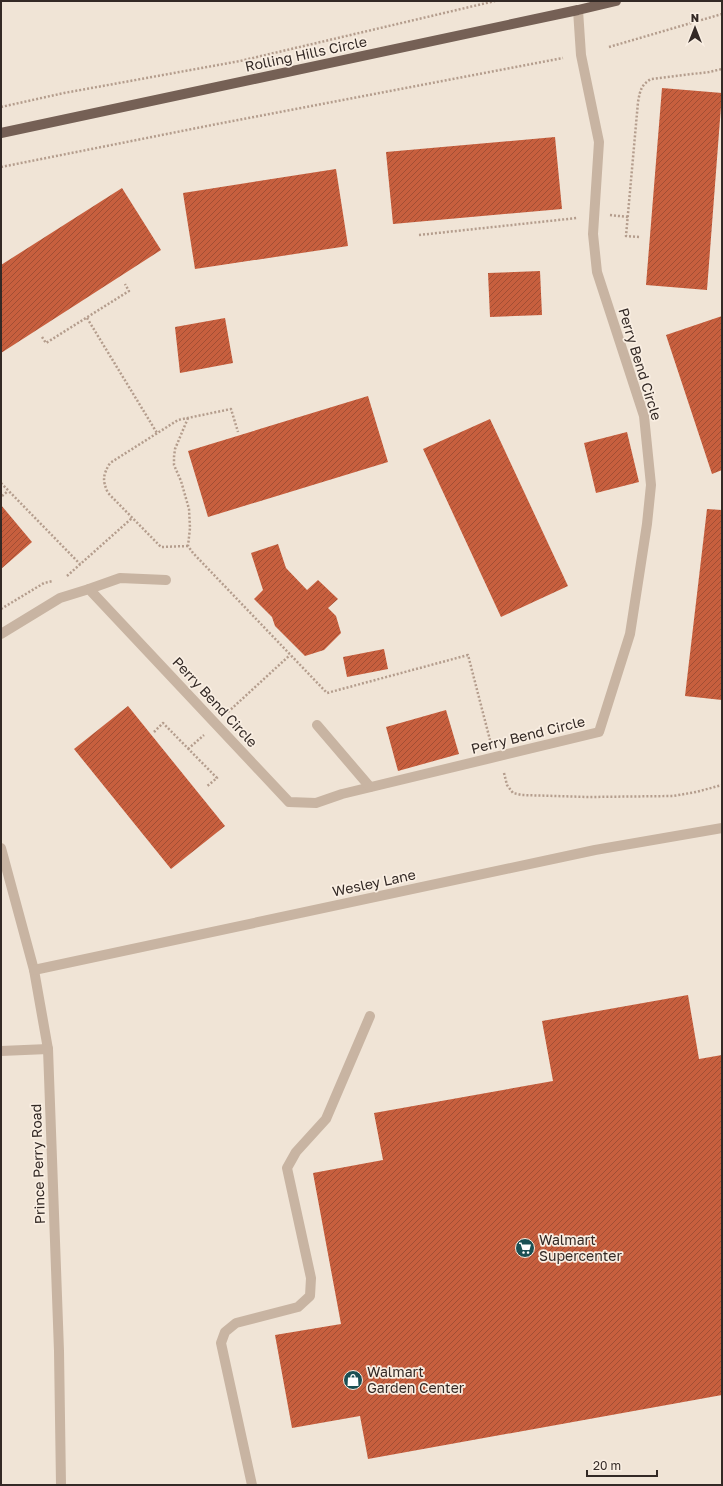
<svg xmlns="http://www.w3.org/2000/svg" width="723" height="1486" font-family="'Golos Text',sans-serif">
<defs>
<pattern id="building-hatch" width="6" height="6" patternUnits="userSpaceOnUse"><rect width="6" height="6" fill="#c75f3e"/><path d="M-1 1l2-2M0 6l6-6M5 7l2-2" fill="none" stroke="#a24e34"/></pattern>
</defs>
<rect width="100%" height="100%" fill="#f0e4d6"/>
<g fill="url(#building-hatch)">
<polygon points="662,88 722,93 707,290 646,285"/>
<polygon points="555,137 562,209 393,224 386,152"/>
<polygon points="336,169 348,246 195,269 183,193"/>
<polygon points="122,188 161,250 1,353 1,265"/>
<polygon points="540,271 542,315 490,317 488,273"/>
<polygon points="722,316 722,470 712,474 666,335"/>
<polygon points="225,318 233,363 180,373 175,327"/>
<polygon points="368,396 388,462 208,517 188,451"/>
<polygon points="490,419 568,586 501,617 423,449"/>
<polygon points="627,432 639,482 596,493 584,443"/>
<polygon points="1,505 32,542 1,569"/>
<polygon points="707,509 722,510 722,700 685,696"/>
<polygon points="278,544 286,568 307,590 318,580 338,599 328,608 336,616 341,633 324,650 305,656 275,626 272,617 254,599 263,590 251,553"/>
<polygon points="384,649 388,669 347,677 343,657"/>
<polygon points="128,706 225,826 171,869 74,749"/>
<polygon points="446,710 459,754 398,771 386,727"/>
<polygon points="688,995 699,1059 722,1055 722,1395 368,1459 360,1416 292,1428 275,1335 341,1324 313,1173 383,1160 374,1113 553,1081 542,1021"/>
</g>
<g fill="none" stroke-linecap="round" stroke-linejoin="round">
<g stroke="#b49d8d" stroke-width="2.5" stroke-dasharray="2 2" stroke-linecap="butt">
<polyline points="609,47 722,14"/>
<polyline points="1,107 64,93 240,61 495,1"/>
<polyline points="1,167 212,125 563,58"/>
<polyline points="610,215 628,217"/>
<polyline points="419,235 577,218"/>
<path d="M639 237 626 236 638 102C640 91 641 85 651 79L709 72 722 69"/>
<polyline points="87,318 157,433"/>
<polyline points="42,337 46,343 129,291 125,284"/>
<polyline points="188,418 175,449 174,457 174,465 181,481 189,509 190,528 188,546 193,553 327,693 468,655 490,740"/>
<polyline points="1,483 80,564"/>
<polyline points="2,496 8,491"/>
<path d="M188 546 161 547 108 493C102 480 103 475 110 463L178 420 231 409 238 432"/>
<polyline points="67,576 132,518"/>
<polyline points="1,609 44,583 53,581"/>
<polyline points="228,712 290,655"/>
<polyline points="154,732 163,723 217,778 206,787"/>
<polyline points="188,749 204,735"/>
<polyline points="504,773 507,785 513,793 522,795 588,797 673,796 696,792 722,785"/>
</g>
<g stroke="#c8b4a2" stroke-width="10">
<polyline points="89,589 120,578 166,580"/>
<polyline points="1,634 60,598 89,589 289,802 316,803 342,794 599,732 630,634 647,524 651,485 644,416 597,272 593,234 599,142 581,55 578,10"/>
<polyline points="317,725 370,787"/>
<polyline points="1,848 34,970 48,1049 59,1351 61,1485"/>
<polyline points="34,970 595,850 722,828"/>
<polyline points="1,1051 48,1049"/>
<polyline points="252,1485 221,1343 225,1332 236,1323 298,1307 310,1296 311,1278 287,1168 296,1152 326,1119 370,1016"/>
</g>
<polyline stroke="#756055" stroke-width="10" points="1,133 578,10 616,1"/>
</g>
<defs>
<symbol id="supermarket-disc" viewBox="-11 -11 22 22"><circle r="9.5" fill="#1a5054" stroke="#f9eee2"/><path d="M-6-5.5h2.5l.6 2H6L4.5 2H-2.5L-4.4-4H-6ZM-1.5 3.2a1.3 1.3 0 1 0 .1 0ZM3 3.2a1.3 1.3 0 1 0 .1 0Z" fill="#fff"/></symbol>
<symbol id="shop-disc" viewBox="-11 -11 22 22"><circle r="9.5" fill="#1a5054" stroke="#f9eee2"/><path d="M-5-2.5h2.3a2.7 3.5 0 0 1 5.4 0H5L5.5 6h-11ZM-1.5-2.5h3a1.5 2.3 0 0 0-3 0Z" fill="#fff"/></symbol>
</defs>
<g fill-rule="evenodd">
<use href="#supermarket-disc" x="514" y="1237" width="22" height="22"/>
<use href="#shop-disc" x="342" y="1369" width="22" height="22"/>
</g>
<g text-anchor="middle" stroke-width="3.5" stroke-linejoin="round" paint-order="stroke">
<g font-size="14" fill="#332925" stroke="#f9eee2">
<text transform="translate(306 54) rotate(-12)" y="5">Rolling Hills Circle</text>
<text transform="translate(640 364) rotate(73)" y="5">Perry Bend Circle</text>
<text transform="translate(215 702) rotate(47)" y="5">Perry Bend Circle</text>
<text transform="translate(528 735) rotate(-14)" y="5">Perry Bend Circle</text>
<text transform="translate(374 883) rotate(-12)" y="5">Wesley Lane</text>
<text transform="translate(38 1164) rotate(-92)" y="5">Prince Perry Road</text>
</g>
<g font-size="14" fill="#332925" stroke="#f9eee2" text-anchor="start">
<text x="539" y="1245">Walmart<tspan x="539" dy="16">Supercenter</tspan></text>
<text x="367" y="1377">Walmart<tspan x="367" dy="16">Garden Center</tspan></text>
</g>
</g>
<rect width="723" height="1486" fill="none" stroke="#332925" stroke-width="4"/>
<g transform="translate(695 28)" stroke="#f9eee2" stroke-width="3" paint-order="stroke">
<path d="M0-3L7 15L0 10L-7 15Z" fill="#332925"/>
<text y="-6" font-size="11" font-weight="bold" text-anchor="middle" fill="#332925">N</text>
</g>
<path d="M587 1470v6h70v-6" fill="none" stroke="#332925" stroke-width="2"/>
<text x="593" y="1470" font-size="12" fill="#332925" stroke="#f9eee2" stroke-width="3" paint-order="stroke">20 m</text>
</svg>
